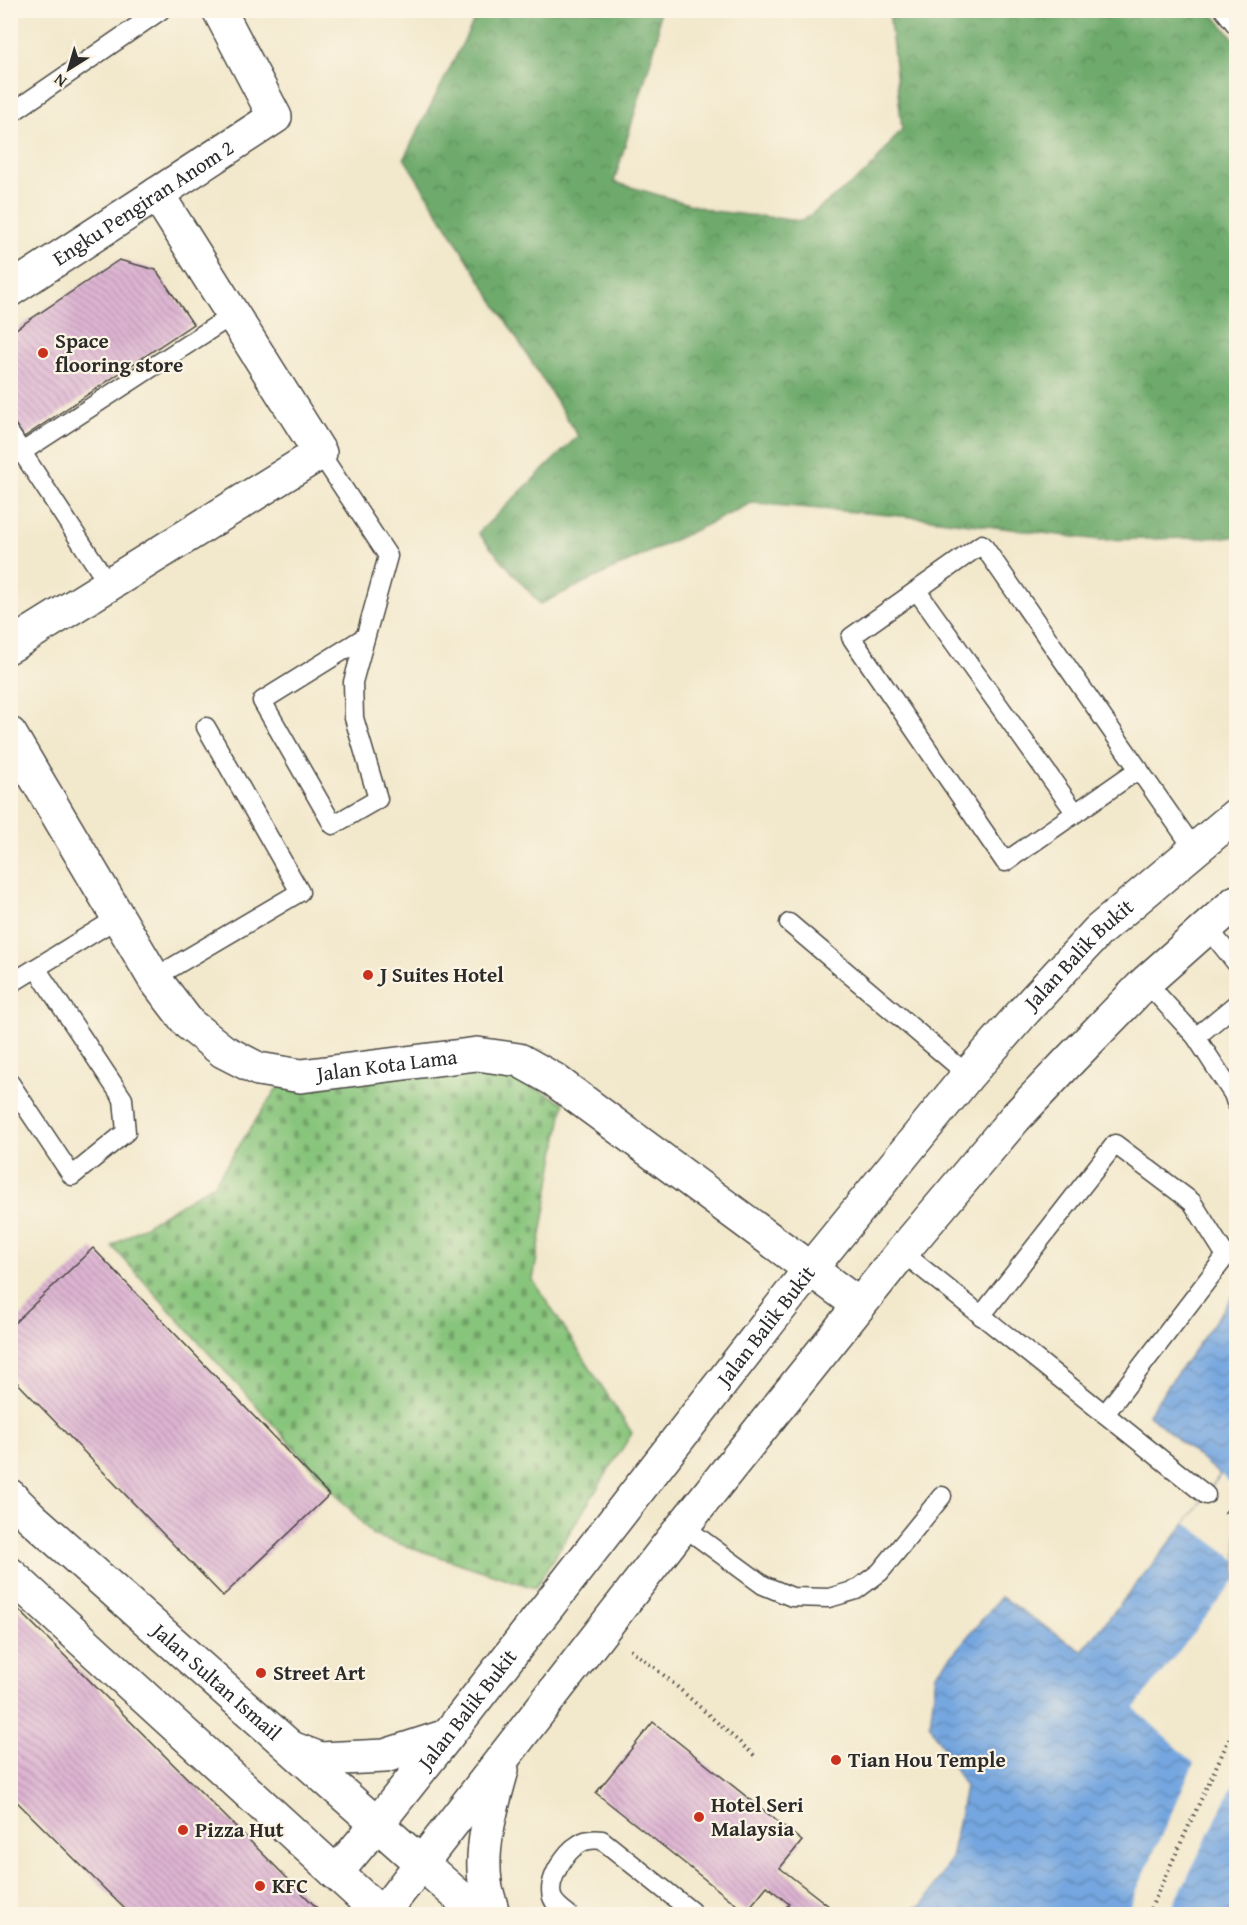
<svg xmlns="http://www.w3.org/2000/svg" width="1247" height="1925" font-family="'Gentium Book Plus',serif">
<defs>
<pattern id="forest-crowns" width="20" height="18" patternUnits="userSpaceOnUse" patternTransform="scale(1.5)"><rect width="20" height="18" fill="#6eaa6c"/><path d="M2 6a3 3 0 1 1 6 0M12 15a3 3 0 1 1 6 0" fill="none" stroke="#5b8b59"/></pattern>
<pattern id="cemetery-stones" width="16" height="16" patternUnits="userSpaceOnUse" patternTransform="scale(1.5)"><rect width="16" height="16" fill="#88c57c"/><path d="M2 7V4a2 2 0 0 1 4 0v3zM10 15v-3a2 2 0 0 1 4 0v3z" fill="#6fa066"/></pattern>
<pattern id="water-waves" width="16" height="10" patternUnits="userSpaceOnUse" patternTransform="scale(1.5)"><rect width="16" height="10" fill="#74a6df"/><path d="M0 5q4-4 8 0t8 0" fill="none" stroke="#5f87b5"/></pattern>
<pattern id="building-back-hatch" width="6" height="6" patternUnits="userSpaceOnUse" patternTransform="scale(1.5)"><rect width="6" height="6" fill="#deb5d3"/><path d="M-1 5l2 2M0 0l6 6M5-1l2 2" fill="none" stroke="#b493ab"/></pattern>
</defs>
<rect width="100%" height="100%" fill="#fcf5e5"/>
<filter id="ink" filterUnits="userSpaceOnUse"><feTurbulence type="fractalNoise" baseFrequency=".0167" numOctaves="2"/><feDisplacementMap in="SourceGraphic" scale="12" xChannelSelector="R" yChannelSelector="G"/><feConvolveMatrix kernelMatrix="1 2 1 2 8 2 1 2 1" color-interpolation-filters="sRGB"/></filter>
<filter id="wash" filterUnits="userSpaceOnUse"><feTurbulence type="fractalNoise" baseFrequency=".008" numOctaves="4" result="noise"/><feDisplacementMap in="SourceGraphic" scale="24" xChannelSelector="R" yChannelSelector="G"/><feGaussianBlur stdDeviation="1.35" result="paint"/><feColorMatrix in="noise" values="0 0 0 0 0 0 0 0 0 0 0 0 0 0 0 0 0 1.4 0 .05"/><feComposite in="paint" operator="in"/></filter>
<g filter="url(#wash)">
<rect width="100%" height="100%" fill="#f2e8cc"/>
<polygon fill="url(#forest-crowns)" stroke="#4c6a4c" stroke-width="1.5" points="479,11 659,11 658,36 614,182 713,211 802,221 868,171 902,129 889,11 1210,11 1236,41 1236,537 1099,540 923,518 752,503 540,604 478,533 578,436 404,158"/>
<polygon fill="url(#cemetery-stones)" stroke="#5a7854" stroke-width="1.5" points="495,1066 564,1103 533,1280 632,1433 535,1588 373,1535 112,1246 214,1184 277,1088"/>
<polygon fill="url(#water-waves)" stroke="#506885" stroke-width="1.5" points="1236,1292 1236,1914 910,1914 914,1908 923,1905 951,1859 965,1787 930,1725 936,1674 1001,1597 1082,1651 1186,1523 1220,1475 1148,1414"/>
<g fill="#f2e8cc">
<polygon points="1221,1475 1236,1487 1236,1560 1186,1523"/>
<polygon points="1236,1579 1236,1779 1169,1914 1126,1914 1194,1763 1134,1708"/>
</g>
<g id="blocks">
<g fill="url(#building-back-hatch)">
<polygon points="119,260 156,270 193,324 24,437 10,417 10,333"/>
<polygon points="93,1248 329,1495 223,1596 10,1375 10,1327"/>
<polygon points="10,1601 318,1909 312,1914 130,1914 10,1795"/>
<polygon points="653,1722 802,1841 780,1868 839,1914 781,1914 789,1904 767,1886 746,1912 596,1793"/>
</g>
</g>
</g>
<g filter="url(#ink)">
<use href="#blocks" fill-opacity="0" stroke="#494743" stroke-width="1.5"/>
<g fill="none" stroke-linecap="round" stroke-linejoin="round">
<defs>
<g id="lane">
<polyline points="1224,10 1236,25"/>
<polyline points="10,114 161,10"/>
<polyline points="10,434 109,585"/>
<polyline points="22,452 234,314"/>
<polyline points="320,453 388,556 353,682 354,718 378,799 333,825 262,701 365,637"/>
<polyline points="917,591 1075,812"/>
<polyline points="1139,769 1005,862 851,637 982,544 1194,849"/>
<polyline points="789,923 968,1075"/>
<polyline points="1207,927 1236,963"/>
<polyline points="154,978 300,892 206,727"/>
<polyline points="1146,982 1196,1037 1233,1094 1236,1103"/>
<polyline points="10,984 119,917"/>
<polyline points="1196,1037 1236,1004"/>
<polyline points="10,1083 72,1176 126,1132 123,1099 36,968"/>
<polyline points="902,1252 1206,1495"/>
<polyline points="981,1316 1115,1144 1192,1202 1226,1256 1105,1414"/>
<polyline points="683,1526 763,1585 792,1597 829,1598 856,1590 880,1572 942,1496"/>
<path d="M568 1914C561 1909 555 1905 552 1897 547 1880 565 1852 579 1844 586 1839 594 1839 602 1840L691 1911 693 1914"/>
</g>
<g id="street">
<path id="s1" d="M10 290 275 117 219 10"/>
<polyline points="10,646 320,453 157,194"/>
<path id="s2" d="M10 734 154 978 189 1024 223 1051 258 1069 301 1076 477 1054 519 1060 553 1079 859 1305"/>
<polyline points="422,1864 479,1914"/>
</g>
<g id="secondary">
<path id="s3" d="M10 1496 32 1518 422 1864"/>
<polyline points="10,1574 381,1914"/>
<polyline points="294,1749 320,1759 385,1756 447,1736"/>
<path id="s4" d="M336 1873 377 1824 447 1736 811 1268 968 1075 1025 1010 1098 931 1236 815"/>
<polyline points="382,1914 683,1526 902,1252 1015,1118 1071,1059 1146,982 1236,902"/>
<path d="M493 1914C491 1904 486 1893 485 1882 480 1845 492 1806 502 1770"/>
</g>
</defs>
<use href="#lane" stroke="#494743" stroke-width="21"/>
<use href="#street" stroke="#494743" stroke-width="36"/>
<use href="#secondary" stroke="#494743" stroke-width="36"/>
<g stroke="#494743" stroke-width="4" stroke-dasharray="1.5 4.5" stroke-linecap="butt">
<polyline points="1225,1511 1236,1520"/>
<polyline points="630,1649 666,1677 756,1757"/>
<polyline points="1148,1914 1236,1724"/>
</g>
<use href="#lane" stroke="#fff" stroke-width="18"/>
<use href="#street" stroke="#fff" stroke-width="33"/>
<use href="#secondary" stroke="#fff" stroke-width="33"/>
</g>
</g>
<g fill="#c8321e" stroke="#fcf5e5" stroke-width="2">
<circle cx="43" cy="353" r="6"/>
<circle cx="368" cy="975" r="6"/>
<circle cx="261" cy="1673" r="6"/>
<circle cx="836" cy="1760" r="6"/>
<circle cx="699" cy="1817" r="6"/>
<circle cx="183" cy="1830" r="6"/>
<circle cx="260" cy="1886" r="6"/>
</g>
<g text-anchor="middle" stroke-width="4.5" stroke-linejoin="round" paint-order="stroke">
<g font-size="21" fill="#2b2b2b" stroke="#fcf5e5">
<text dy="7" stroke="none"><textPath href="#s1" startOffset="159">Engku Pengiran Anom 2</textPath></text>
<text dy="7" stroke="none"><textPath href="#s4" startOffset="1182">Jalan Balik Bukit</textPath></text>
<text dy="7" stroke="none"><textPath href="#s2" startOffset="554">Jalan Kota Lama</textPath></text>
<text dy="7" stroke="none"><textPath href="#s4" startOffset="696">Jalan Balik Bukit</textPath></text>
<text dy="7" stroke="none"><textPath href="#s3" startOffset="278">Jalan Sultan Ismail</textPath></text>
<text dy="7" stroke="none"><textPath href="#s4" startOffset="210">Jalan Balik Bukit</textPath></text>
</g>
<g font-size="21" font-weight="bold" fill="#2b2b2b" stroke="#fcf5e5" text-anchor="start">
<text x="55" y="348">Space<tspan x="55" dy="24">flooring store</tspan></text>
<text x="380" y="982">J Suites Hotel</text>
<text x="273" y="1680">Street Art</text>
<text x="848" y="1767">Tian Hou Temple</text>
<text x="711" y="1812">Hotel Seri<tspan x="711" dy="24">Malaysia</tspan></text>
<text x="195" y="1837">Pizza Hut</text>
<text x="272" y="1893">KFC</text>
</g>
</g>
<rect width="1247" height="1925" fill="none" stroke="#fcf5e5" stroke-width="36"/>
<g transform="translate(69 69) rotate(217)" stroke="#fcf5e5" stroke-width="4.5" paint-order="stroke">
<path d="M0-4.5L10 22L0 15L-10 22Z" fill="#2b2b2b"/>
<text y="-9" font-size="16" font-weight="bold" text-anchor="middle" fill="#2b2b2b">N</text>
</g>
</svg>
